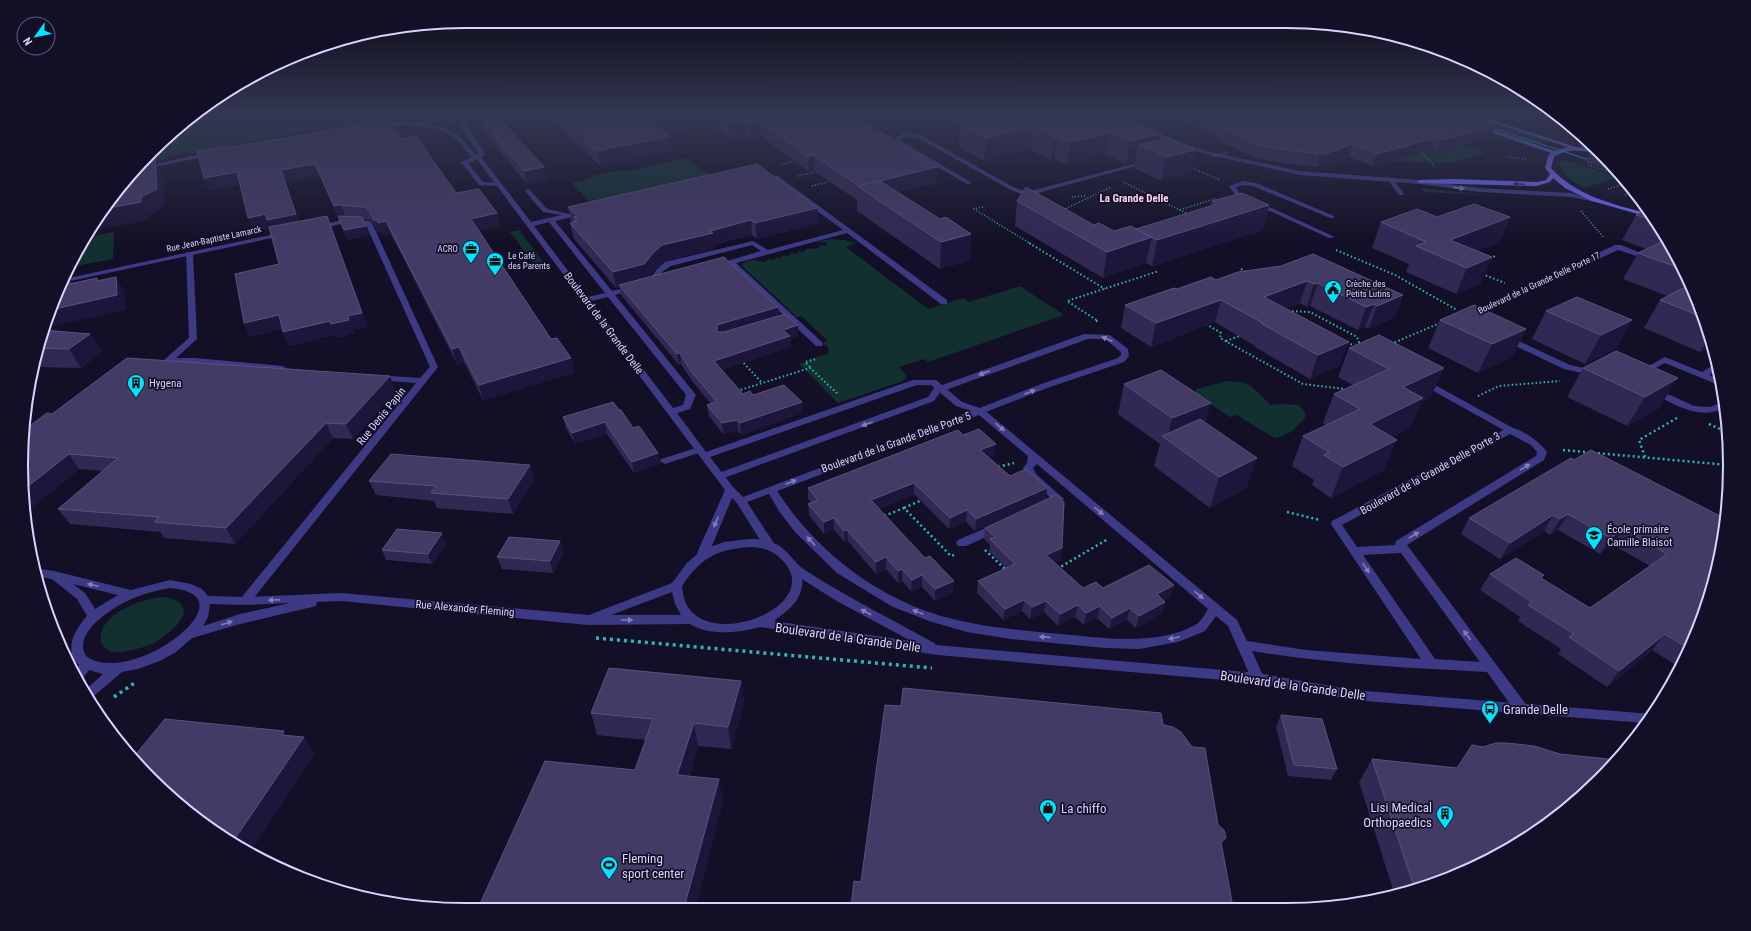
<svg xmlns="http://www.w3.org/2000/svg" width="1751" height="931" font-family="'Roboto Condensed',sans-serif">
<rect width="100%" height="100%" fill="#130f26"/>
<g fill="#12302f">
<polygon points="255,113 402,113 189,154 188,151 164,160 140,164 177,130"/>
<polygon points="441,113 464,113 454,123 451,124 424,120 404,120"/>
<polygon points="1466,114 1547,140 1534,144 1454,117"/>
<polygon points="1465,145 1487,153 1450,163 1389,161 1421,147 1439,153"/>
<polygon points="687,158 709,175 590,202 572,183 592,178 591,176 621,170 623,172"/>
<path d="M1566 160 1618 177 1584 188C1574 182 1562 175 1559 162Z"/>
<polygon points="1421,188 1487,195 1424,192"/>
<polygon points="519,230 550,271 540,272 510,232"/>
<polygon points="114,232 113,259 70,267 86,237"/>
<polygon points="829,239 845,240 856,243 846,247 928,309 963,298 969,302 1020,286 1064,315 928,362 924,359 899,367 906,375 906,378 903,381 838,403 799,364 829,353 828,347 823,343 828,341 801,316 797,317 742,266 743,263 751,260 766,262 768,259 774,260 776,257 781,258 783,255 789,256 791,253 796,254 798,251 804,252 806,249 819,248 820,245 826,246 827,243 817,242"/>
<polygon points="1228,381 1241,382 1251,386 1271,405 1280,404 1299,405 1305,413 1305,418 1291,432 1277,438 1269,435 1237,415 1230,417 1198,396 1195,393 1196,389"/>
<path d="M165 597C204 605 173 632 154 643 146 647 137 649 128 651 97 658 92 633 114 615 129 604 147 598 165 597Z"/>
</g>
<g fill="none" stroke-linecap="round" stroke-linejoin="round">
<g stroke="#2fb8b0" stroke-width="1.5" stroke-dasharray="1 2" stroke-linecap="butt">
<polyline points="1146,115 1155,113"/>
<polyline points="869,126 890,129"/>
<polyline points="166,140 177,142 181,147"/>
<polyline points="1420,150 1435,167"/>
<polyline points="1507,157 1526,159"/>
<polyline points="782,164 796,161"/>
<polyline points="1588,165 1620,175"/>
<polyline points="1188,166 1220,180"/>
<polyline points="740,168 746,167"/>
<polyline points="798,176 819,171"/>
<polyline points="1123,182 1188,214"/>
<polyline points="812,186 832,181"/>
<polyline points="1608,189 1627,183"/>
<polyline points="1625,195 1635,192"/>
<polyline points="1072,197 1087,196"/>
<polyline points="983,207 974,209 1031,244"/>
<polyline points="1063,210 1111,187"/>
<polyline points="1180,210 1217,198"/>
<polyline points="1581,211 1604,238"/>
</g>
<g stroke="#2fb8b0" stroke-width="2" stroke-dasharray="1.5 2.5" stroke-linecap="butt">
<polyline points="1029,243 1105,289"/>
<polyline points="1336,250 1395,275 1457,310"/>
<polyline points="1490,259 1495,256"/>
<polyline points="1241,269 1245,271"/>
<polyline points="1482,274 1505,283"/>
<polyline points="1288,311 1310,312 1357,337 1359,342 1358,345"/>
<polyline points="1096,321 1098,321 1067,301 1159,271"/>
<polyline points="1206,324 1221,333 1220,338 1303,384 1345,389"/>
<polyline points="1226,341 1242,335"/>
<polyline points="1347,342 1356,347"/>
<polyline points="1391,344 1440,323"/>
<polyline points="741,360 762,383"/>
<polyline points="810,367 805,362 816,359"/>
<polyline points="737,391 810,368 838,394"/>
<polyline points="1478,396 1499,386 1560,381"/>
</g>
<g stroke="#2fb8b0" stroke-width="2.5" stroke-dasharray="2 3" stroke-linecap="butt">
<polyline points="1709,424 1729,433"/>
<polyline points="1563,450 1728,465"/>
<polyline points="1645,457 1639,440 1677,418"/>
<polyline points="998,467 1014,463"/>
<polyline points="904,508 924,499"/>
<polyline points="1287,512 1320,520"/>
<polyline points="884,516 904,508 951,556 954,555"/>
<polyline points="985,550 1007,571"/>
<polyline points="1057,569 1108,539"/>
<polyline points="596,638 601,638"/>
</g>
<g stroke="#2fb8b0" stroke-width="3.5" stroke-dasharray="3 4" stroke-linecap="butt">
<polyline points="596,638 932,668"/>
<polyline points="114,697 136,682"/>
</g>
<g fill="#3d3a85" fill-rule="evenodd">
<polygon points="1507,113 1515,113 1487,121 1484,119"/>
<polygon points="908,132 922,136 1015,188 1027,192 1148,160 1151,162 1027,196 1011,190 918,138 908,136 901,139 901,141 972,183 967,184 896,143 896,137"/>
<polygon points="478,155 481,157 480,158 468,163 483,182 499,183 501,184 501,186 479,185 461,162"/>
<polygon points="1390,180 1394,180 1404,194 1403,195 1399,195 1389,181"/>
<polygon points="1243,181 1256,183 1334,216 1334,218 1330,218 1253,186 1243,185 1236,187 1239,193 1335,237 1329,238 1235,195 1229,186"/>
<polygon points="346,219 369,221 372,223 438,367 249,604 245,605 241,604 239,601 241,598 416,383 378,380 375,379 374,377 375,375 420,378 430,367 366,225 346,223 317,229 314,227"/>
<polygon points="284,232 286,233 286,235 61,283 64,279"/>
<polygon points="1084,334 1110,335 1128,349 1129,356 1124,362 1050,387 983,413 980,414 975,411 977,409 1044,383 1118,358 1121,355 1121,352 1105,339 1088,339 940,392 934,401 724,478 720,479 715,476 716,474 928,397 934,388"/>
<polygon points="195,358 283,366 287,369 283,372 192,363 191,361 192,359"/>
<polygon points="1424,379 1513,428 1515,430 1513,432 1507,432 1421,384 1420,382"/>
<polygon points="699,447 704,450 702,452 665,464 660,461 661,459"/>
</g>
<g fill="#3d3a85" fill-rule="evenodd">
<path d="M468 113H473L466 125 485 154 481 157 531 222 562 215 543 212 525 191 528 189 530 190 547 209 569 214 584 212V214L555 221 612 291 633 286 637 288 615 295 696 395 690 409 677 413 706 452 913 380H936L962 402 983 409 1237 620 1247 641 1306 650 1421 659 1331 524 1332 521 1507 428C1518 425 1541 443 1547 452L1544 460 1407 545 1525 703 1527 707 1525 711 1520 712 1515 711 1487 672C1408 668 1330 664 1252 651L1264 678 1263 682 1258 683 1253 682 1228 626 1216 616 1205 631 1178 642 1139 649 1105 648 1011 639 967 632 929 621 891 606 837 573 795 532 779 511 769 494 747 502 775 545 773 548H765L737 503 732 498 709 553 707 556H699L697 553 725 490 476 158C466 155 463 145 456 139 433 122 404 125 377 126L374 124 377 122C405 121 437 119 460 137 467 142 470 150 477 155L479 154 460 125ZM549 222 605 293 588 297 534 226ZM608 297 686 395 683 405 673 408 591 301ZM917 385H931L956 406 971 411 743 497 734 488 710 457ZM979 415 1028 456 1027 463 1023 468 1028 478 1052 499 1047 503 1048 505H1056L1064 499 1036 474 1033 468 1037 464 1208 609C1205 614 1201 622 1195 625 1158 646 1102 638 1061 634 1007 629 950 625 900 600 850 576 807 537 777 491ZM1510 434 1531 445 1537 452 1536 456 1396 541 1395 545 1357 547 1342 525ZM1401 553 1480 662 1435 659 1363 555Z"/>
<polygon points="761,173 778,176 947,300 947,304 941,304 847,233 736,263 822,342 823,344 822,346 816,346 729,264 718,267 714,265 761,251 752,245 671,266 662,272 654,285 648,285 647,283 657,269 665,262 753,241 768,250 843,230 774,179 759,176 759,174"/>
<polygon points="1615,245 1621,245 1653,258 1649,260 1618,250 1473,317 1470,317 1466,315"/>
<polygon points="186,252 192,252 193,254 197,339 176,358 195,358 199,361 195,364 168,364 165,363 164,361 165,359 189,338"/>
<polygon points="1506,335 1570,365 1598,371 1599,373 1595,376 1564,369 1503,340 1502,338"/>
<polygon points="1665,357 1702,372 1717,363 1718,369 1709,375 1720,380 1721,386 1665,363 1643,375 1640,376 1636,373"/>
<path d="M1655 388 1694 406 1711 407 1723 401 1724 408C1699 421 1674 404 1652 393L1650 391Z"/>
<polygon points="995,524 999,525 1000,528 999,531 966,546 958,546 956,543 958,540"/>
</g>
<g fill="#3d3a85" fill-rule="evenodd">
<polygon points="239,113 248,113 178,128 182,125"/>
<polygon points="417,113 427,113 376,124 373,122"/>
<polygon points="1105,113 1112,113 1183,143 1210,152 1300,171 1420,180 1479,188 1571,193 1599,200 1596,202 1571,197 1479,192 1420,184 1300,175 1206,154 1179,145"/>
<polygon points="211,152 213,153 213,155 144,169 141,167"/>
<path d="M749 539C758 539 767 540 776 544 789 551 794 563 805 570 847 597 891 619 934 643L936 645 1258 673 1353 690 1652 714 1645 723 1353 700 1258 683 937 655 760 627C739 633 709 636 690 624L588 625 341 601 317 602 316 606 312 607 240 624 192 638 176 652 160 661 138 669 122 672 89 700 84 691 103 674 89 670 80 682 74 672 79 665C63 650 75 629 87 616L77 599 52 579 35 576 34 568 54 571 131 590 170 580 191 584 202 589 208 596 245 597 341 593 589 615 672 583 687 563 702 550 724 542ZM749 547C764 547 774 551 784 562 822 605 715 649 688 607 684 601 683 593 682 586 701 558 715 550 749 547ZM802 579 835 600 911 641 774 621C788 611 804 599 802 579ZM73 584 118 595 95 609 85 593ZM170 588C178 589 187 590 194 595 224 617 126 685 86 656 71 632 116 605 134 598 146 593 158 590 170 588ZM672 592 675 604 681 615H611ZM290 603 240 614 203 626 208 617 210 604 245 605Z"/>
</g>
<path fill="#6f6bff" fill-rule="evenodd" d="M1465 113H1471L1576 147 1595 149 1598 152C1582 152 1568 147 1554 157L1551 168C1576 196 1615 205 1650 214L1652 218 1592 201 1565 188 1553 178 1550 182 1537 186 1418 183V181L1420 180 1452 179 1537 182 1546 180 1550 174 1545 168 1548 156 1551 153 1478 128V126L1480 125 1555 151 1568 147 1465 114Z"/>
<polyline stroke="#00e5ff" stroke-width="1" points="1484,125 1598,163"/>
<polyline stroke="#2fb8b0" stroke-width="1.5" stroke-dasharray="1 2" stroke-linecap="butt" points="1212,156 1229,152"/>
</g>
<g fill="#312854">
<polygon points="545,113 854,113 859,119 937,167 936,183 898,192 940,219 971,234 970,260 940,269 857,211 857,200 814,171 809,172 761,136 750,138 745,135 730,138 715,127 710,128 706,125 666,133 670,136 672,151 600,166"/>
<polygon points="936,113 1109,113 1158,134 1157,140 1195,150 1190,173 1161,181 1134,168 1135,162 1126,164 1106,155 1067,165 1055,159 1051,160 1031,150 984,161 959,147 960,125"/>
<polygon points="1163,113 1457,113 1496,125 1491,137 1437,152 1431,150 1373,166 1349,157 1325,166 1316,167 1258,159 1217,140 1218,136"/>
<polygon points="482,121 547,180 527,184 485,133"/>
<polygon points="351,124 401,139 456,193 497,213 500,226 479,231 551,339 571,358 574,373 483,400 464,362 457,364 391,234 383,236 381,232 378,233 373,222 369,220 362,219 369,235 348,240 320,176 285,182 299,221 368,326 353,330 354,333 337,338 336,334 289,346 282,329 250,336 244,323 279,264 269,228 254,231 240,184 210,190 204,178 227,148 352,126"/>
<polygon points="1595,149 1617,172 1585,162 1591,150"/>
<polygon points="1017,201 1114,231 1136,229 1211,206 1212,201 1269,205 1263,230 1152,266 1146,263 1103,278 1015,226"/>
<polygon points="568,207 817,208 818,223 757,239 752,235 714,245 714,249 665,261 656,268 649,277 778,307 779,315 798,325 798,336 791,338 791,347 721,370 743,394 753,395 802,413 741,435 738,431 723,434 709,416 707,405 711,404 692,381 681,364 679,365 621,295 620,287 616,288 574,239 570,223 573,223 571,221"/>
<polygon points="1647,210 1684,269 1713,345 1700,352 1644,328 1660,300 1667,296 1623,279 1638,253 1646,249 1622,240 1636,215"/>
<polygon points="1437,217 1510,217 1499,243 1477,251 1492,257 1480,284 1456,294 1406,272 1409,264 1372,248 1381,222"/>
<polygon points="1281,266 1403,295 1394,318 1368,329 1365,327 1358,330 1310,306 1307,307 1300,303 1286,308 1340,365 1310,379 1255,347 1255,346 1215,322 1151,347 1121,328 1125,305 1177,289"/>
<polygon points="1546,311 1632,320 1616,348 1585,364 1532,339"/>
<polygon points="1440,320 1526,329 1512,357 1478,373 1428,348"/>
<polygon points="43,330 90,334 102,352 81,368 33,367 36,351"/>
<polygon points="1379,335 1431,397 1422,401 1410,428 1392,437 1384,470 1331,498 1312,485 1314,480 1292,466 1303,436 1326,425 1323,423 1334,394 1353,385 1338,377 1349,348"/>
<polygon points="1616,351 1659,408 1627,426 1567,397 1583,368"/>
<polygon points="1124,384 1206,423 1247,488 1210,508 1154,466 1160,444 1118,414"/>
<polygon points="396,391 353,439 333,438 235,544 164,538 160,532 70,524 58,509 103,471 79,469 25,513 22,495 52,414"/>
<polygon points="619,410 660,464 634,473 607,434 575,444 566,428 563,417"/>
<polygon points="963,435 995,455 989,457 1010,476 1047,488 1046,499 975,531 966,522 949,529 914,494 879,509 953,592 935,601 922,587 911,591 902,581 898,583 886,569 876,574 848,541 845,542 834,530 824,534 809,515 808,504 811,502 808,499 808,488"/>
<polygon points="1591,450 1706,608 1680,668 1652,650 1607,687 1558,654 1561,649 1518,621 1520,617 1480,590 1490,574 1542,579 1590,608 1650,566 1613,545 1600,554 1558,530 1550,535 1544,531 1500,559 1461,534 1469,518"/>
<polygon points="530,465 534,479 513,514 437,508 434,501 376,495 369,481"/>
<polygon points="985,528 1060,560 1054,562 1083,588 1103,588 1170,597 1164,600 1165,602 1162,613 1136,628 1127,620 1109,629 1097,618 1084,625 1075,617 1058,626 1044,612 1030,619 1022,611 1003,620 977,593 978,581 1006,568 989,551 990,545 984,539"/>
<polygon points="560,541 564,552 553,573 502,569 497,557"/>
<polygon points="446,543 432,564 386,560 382,550"/>
<polygon points="741,681 744,703 731,749 698,746 689,776 723,801 695,908 474,909 479,906 635,770 646,740 597,735 591,713"/>
<polygon points="1281,715 1337,769 1331,780 1288,776 1276,727"/>
<polygon points="1560,754 1455,876 1394,893 1359,782 1372,759 1457,768"/>
</g>
<g fill="#1d163a">
<polygon points="694,113 704,113 706,125 654,135 652,121"/>
<polygon points="714,113 715,127 710,128 709,114"/>
<polygon points="854,116 859,116 859,130"/>
<polygon points="744,120 745,135 730,138 729,123"/>
<polygon points="760,121 761,136 750,138 749,124"/>
<polygon points="1496,125 1491,137 1437,152 1442,140"/>
<polygon points="1033,127 1031,150 984,161 986,138"/>
<polygon points="1110,133 1106,155 1067,165 1070,142"/>
<polygon points="1158,134 1155,153 1138,145 1135,162 1126,164 1130,141"/>
<polygon points="670,136 672,151 600,166 597,151"/>
<polygon points="1057,136 1055,159 1051,160 1054,137"/>
<polygon points="1435,138 1431,150 1373,166 1377,154"/>
<polygon points="1352,144 1349,157 1325,166 1316,167 1320,154"/>
<polygon points="1195,150 1190,173 1161,181 1166,157"/>
<polygon points="814,155 814,171 809,172 808,157"/>
<polygon points="921,158 924,158 924,170 937,167 936,183 875,198 860,188"/>
<polygon points="155,160 163,177 165,206 150,215 150,220 89,231 96,219 103,209 141,197"/>
<polygon points="315,164 320,176 285,182 301,227 270,227 254,231 248,218 281,170"/>
<polygon points="544,167 547,180 527,184 524,171"/>
<polygon points="237,172 242,184 210,190 204,178"/>
<polygon points="341,205 346,218 339,219 334,206"/>
<polygon points="1269,205 1263,230 1152,266 1157,240"/>
<polygon points="817,208 818,223 757,239 755,223"/>
<polygon points="497,213 500,226 475,232 471,219"/>
<polygon points="327,216 368,326 353,330 354,333 337,338 336,334 289,346 283,332 348,316"/>
<polygon points="1510,217 1499,243 1452,261 1450,240"/>
<polygon points="374,220 377,220 381,232 378,233"/>
<polygon points="751,220 752,235 714,245 714,249 665,261 656,268 647,280 619,285 620,287 616,288 613,272 654,252 662,245 710,231"/>
<polygon points="386,221 391,234 383,236 378,223"/>
<polygon points="366,226 369,235 348,240 344,230"/>
<polygon points="971,234 970,260 940,269 941,242"/>
<polygon points="1152,237 1146,263 1103,278 1107,252"/>
<polygon points="1492,257 1480,284 1456,294 1467,268"/>
<polygon points="116,277 124,291 126,310 44,328 50,310"/>
<polygon points="70,278 78,293 69,284"/>
<polygon points="1688,278 1692,290 1675,299"/>
<polygon points="1307,281 1300,303 1258,319 1264,297"/>
<polygon points="1318,283 1310,306 1307,307 1314,284"/>
<polygon points="1403,295 1394,318 1368,329 1377,306"/>
<polygon points="1221,300 1215,322 1151,347 1156,323"/>
<polygon points="1374,304 1365,327 1358,330 1366,307"/>
<polygon points="778,307 779,317 718,342 717,332 717,325"/>
<polygon points="279,315 285,328 250,336 244,323"/>
<polygon points="1632,320 1616,348 1585,364 1601,335"/>
<polygon points="798,325 798,336 791,338 791,347 715,372 714,361 783,330"/>
<polygon points="1526,329 1512,357 1478,373 1492,344"/>
<polygon points="90,334 102,352 81,368 69,349"/>
<polygon points="1710,337 1713,345 1700,352"/>
<polygon points="1349,342 1340,365 1310,379 1318,355"/>
<polygon points="459,347 464,362 457,364 452,349"/>
<polygon points="680,353 681,364 679,365 677,354"/>
<polygon points="571,358 574,373 483,400 479,385"/>
<polygon points="1444,368 1431,397 1422,401 1410,428 1358,454 1370,424 1403,387"/>
<polygon points="390,376 396,391 353,439 346,424"/>
<polygon points="1678,378 1659,408 1627,426 1645,397"/>
<polygon points="802,402 802,413 741,435 740,423"/>
<polygon points="1211,403 1203,433 1167,440 1172,418"/>
<polygon points="737,420 738,431 723,434 722,423"/>
<polygon points="605,422 607,434 575,444 572,433"/>
<polygon points="326,423 333,438 235,544 226,528"/>
<polygon points="1397,440 1384,470 1331,498 1343,467"/>
<polygon points="996,444 995,455 979,461 980,450"/>
<polygon points="658,453 660,464 634,473 632,462"/>
<polygon points="69,454 79,469 25,513 22,495 22,491"/>
<polygon points="1257,458 1247,488 1210,508 1219,477"/>
<polygon points="530,465 534,479 513,514 508,499"/>
<polygon points="914,483 914,494 871,512 871,500"/>
<polygon points="1047,488 1046,499 975,531 976,519"/>
<polygon points="967,510 966,522 949,529 950,518"/>
<polygon points="1568,514 1558,530 1550,535 1560,519"/>
<polygon points="1553,515 1544,531 1500,559 1510,543"/>
<polygon points="834,518 834,530 824,534 824,522"/>
<polygon points="1623,529 1613,545 1600,554 1611,538"/>
<polygon points="847,530 848,541 845,542 844,531"/>
<polygon points="442,533 446,543 432,564 428,554"/>
<polygon points="560,541 564,552 553,573 550,561"/>
<polygon points="1062,548 1060,560 1044,567 1046,555"/>
<polygon points="886,557 886,569 876,574 876,562"/>
<polygon points="902,569 902,581 898,583 898,571"/>
<polygon points="922,575 922,587 911,591 912,580"/>
<polygon points="954,581 953,592 935,601 935,589"/>
<polygon points="1174,585 1170,597 1153,606 1157,594"/>
<polygon points="1024,600 1022,611 1003,620 1005,609"/>
<polygon points="1046,601 1044,612 1030,619 1032,607"/>
<polygon points="1165,602 1162,613 1136,628 1139,616"/>
<polygon points="1078,605 1075,617 1058,626 1060,614"/>
<polygon points="1100,606 1097,618 1084,625 1086,613"/>
<polygon points="1130,608 1127,620 1109,629 1112,618"/>
<polygon points="1665,634 1652,650 1607,687 1619,671"/>
<polygon points="741,681 744,703 731,749 728,727"/>
<polygon points="694,723 698,746 682,797 677,775"/>
<polygon points="284,731 295,748 282,735"/>
<polygon points="304,737 315,754 250,853 243,851 232,843"/>
<polygon points="719,779 723,801 695,908 684,908"/>
<polygon points="1226,838 1216,860 1221,842"/>
</g>
<g fill="#433a66" stroke="#5a527e">
<polygon points="491,113 495,113 544,167 524,171 482,121"/>
<polygon points="557,113 694,113 652,121 670,136 597,151"/>
<polygon points="707,113 854,113 859,116 854,116 924,158 921,158 937,167 859,186 814,155 808,157 760,121 749,124 744,120 729,123 714,113 709,114"/>
<polygon points="980,113 1109,113 1158,134 1130,141 1110,133 1070,142 1057,136 1054,137 1033,127 986,138 960,125 991,118"/>
<polygon points="1193,113 1457,113 1496,125 1442,140 1435,138 1377,154 1352,144 1328,153 1320,154 1261,146 1219,128 1228,127"/>
<polygon points="387,118 401,139 416,136 456,193 479,189 497,213 471,219 551,339 557,338 571,358 479,385 459,347 452,349 386,221 378,223 377,220 374,220 369,210 365,207 341,205 334,206 315,164 281,170 296,214 267,220 266,214 248,218 237,172 204,178 197,151 227,146 227,148 352,126 351,124"/>
<polygon points="1167,138 1195,150 1166,157 1138,145"/>
<polygon points="1595,149 1598,152 1591,150"/>
<polygon points="155,160 157,189 141,197 141,202 103,209 131,172 142,162"/>
<polygon points="757,164 817,208 755,223 751,220 710,231 713,233 662,245 654,252 644,264 613,272 570,223 576,222 574,221 577,220 574,217 577,216 568,207"/>
<polygon points="880,181 940,219 946,217 971,234 941,242 857,186"/>
<polygon points="1026,187 1094,225 1099,223 1114,231 1131,226 1152,237 1107,252 1017,201"/>
<polygon points="1242,193 1269,205 1157,240 1136,229 1217,204 1212,201"/>
<polygon points="1474,204 1510,217 1450,240 1492,257 1467,268 1416,246 1426,242 1381,222 1417,209 1437,217"/>
<polygon points="1647,210 1655,221 1636,215"/>
<polygon points="327,216 362,313 348,316 349,320 331,324 330,321 283,332 279,315 244,323 235,274 279,264 269,227"/>
<polygon points="338,216 362,217 366,226 344,230"/>
<polygon points="1664,241 1668,242 1685,270 1638,253"/>
<polygon points="1313,254 1403,295 1377,306 1374,304 1366,307 1318,283 1314,284 1307,281 1264,297 1349,342 1318,355 1262,324 1263,323 1221,300 1156,323 1125,305 1174,288 1177,289 1211,277 1216,280 1238,272 1281,266"/>
<polygon points="724,257 778,307 717,325 717,332 724,332 785,314 798,325 783,330 790,336 714,361 743,394 750,391 753,395 784,385 802,402 740,423 737,420 722,423 707,405 717,402 690,370 680,353 677,354 619,285"/>
<polygon points="116,277 117,295 50,310 55,295 63,279 70,278 69,284 97,278 97,281"/>
<polygon points="1687,286 1691,288 1702,317 1660,300"/>
<polygon points="1577,297 1632,320 1601,335 1546,311"/>
<polygon points="1474,305 1526,329 1492,344 1440,320"/>
<polygon points="43,330 90,334 69,349 37,348"/>
<polygon points="1379,335 1444,368 1403,387 1423,398 1370,424 1397,440 1343,467 1324,455 1329,452 1303,436 1360,409 1334,394 1389,369 1349,348"/>
<polygon points="1616,351 1678,378 1645,397 1583,368"/>
<polygon points="127,358 390,376 346,424 326,423 226,528 154,522 159,517 58,509 118,458 69,454 22,491 22,436 23,431 47,413 52,414"/>
<polygon points="1161,370 1211,403 1172,418 1124,384"/>
<polygon points="613,402 619,410 621,410 633,428 639,426 658,453 632,462 605,422 572,433 563,417"/>
<polygon points="1200,419 1257,458 1219,477 1162,436"/>
<polygon points="979,429 996,444 980,450 1010,476 1026,469 1047,488 976,519 967,510 950,518 914,483 871,500 925,558 930,556 954,581 935,589 922,575 912,580 902,569 898,571 886,557 876,562 847,530 844,531 834,518 824,522 808,504 818,500 808,488 958,430 963,435"/>
<polygon points="1591,450 1726,519 1726,523 1706,608 1688,648 1665,634 1619,671 1569,637 1574,634 1528,605 1532,602 1490,574 1516,558 1544,575 1541,578 1590,608 1667,554 1623,529 1611,538 1568,514 1560,519 1553,515 1510,543 1469,518 1571,458 1574,460"/>
<polygon points="391,454 530,465 508,499 431,493 436,486 369,481"/>
<polygon points="1056,495 1064,502 1062,548 1046,555 1083,588 1096,582 1103,588 1149,565 1174,585 1157,594 1165,602 1139,616 1130,608 1112,618 1100,606 1086,613 1078,605 1060,614 1046,601 1032,607 1024,600 1005,609 978,581 1015,564 990,539 995,537 985,528"/>
<polygon points="397,529 442,533 428,554 382,550"/>
<polygon points="509,537 560,541 550,561 497,557"/>
<polygon points="609,668 741,681 728,727 694,723 677,775 719,779 684,908 474,909 475,906 479,906 545,761 635,770 653,719 591,713"/>
<polygon points="903,688 1161,713 1163,725 1173,727 1181,732 1192,747 1205,748 1218,825 1224,830 1226,838 1221,842 1233,907 848,908 851,906 854,881 861,882 885,705 901,706"/>
<polygon points="1281,715 1322,719 1337,769 1294,765"/>
<polygon points="165,719 284,731 282,735 304,737 232,843 195,818 132,759"/>
<polygon points="1496,743 1507,743 1534,746 1560,754 1618,760 1533,835 1455,876 1414,887 1372,759 1457,768 1472,745 1483,747"/>
</g>
<defs><path id="oneway-solid" d="M-6-.8H1V-3.2L6.5 0L1 3.2V.8H-6Z"/></defs>
<use fill="#38347d" href="#oneway-solid" transform="translate(1519 184) rotate(-178)"/>
<g fill="#837fbc">
<use href="#oneway-solid" transform="translate(1459 188) rotate(6)"/>
<use href="#oneway-solid" transform="translate(1107 339) rotate(-158)"/>
<use href="#oneway-solid" transform="translate(984 373) rotate(160)"/>
<use href="#oneway-solid" transform="translate(1030 392) rotate(-22)"/>
<use href="#oneway-solid" transform="translate(867 424) rotate(160)"/>
<use href="#oneway-solid" transform="translate(1000 427) rotate(40)"/>
<use href="#oneway-solid" transform="translate(1525 467) rotate(-31)"/>
<use href="#oneway-solid" transform="translate(791 482) rotate(-21)"/>
<use href="#oneway-solid" transform="translate(1099 511) rotate(40)"/>
<use href="#oneway-solid" transform="translate(716 522) rotate(113)"/>
<use href="#oneway-solid" transform="translate(1414 535) rotate(-31)"/>
<use href="#oneway-solid" transform="translate(811 541) rotate(-133)"/>
<use href="#oneway-solid" transform="translate(1366 568) rotate(56)"/>
<use href="#oneway-solid" transform="translate(93 585) rotate(-166)"/>
<use href="#oneway-solid" transform="translate(1199 595) rotate(40)"/>
<use href="#oneway-solid" transform="translate(274 600) rotate(177)"/>
<use href="#oneway-solid" transform="translate(866 612) rotate(-152)"/>
<use href="#oneway-solid" transform="translate(918 612) rotate(-158)"/>
<use href="#oneway-solid" transform="translate(627 620)"/>
<use href="#oneway-solid" transform="translate(227 623) rotate(-17)"/>
<use href="#oneway-solid" transform="translate(1467 635) rotate(-126)"/>
<use href="#oneway-solid" transform="translate(1045 637) rotate(-175)"/>
<use href="#oneway-solid" transform="translate(1174 638) rotate(168)"/>
</g>
<linearGradient id="sky" x2="0" y2="1"><stop stop-color="#0a0815"/><stop offset="0.47" stop-color="#333752"/><stop offset="1" stop-color="#333752" stop-opacity="0"/></linearGradient>
<rect width="1751" height="243" fill="url(#sky)"/>
<defs>
<symbol id="office-pin" viewBox="-11 -11 22 30"><path d="M0 17L-7.5 6A9.5 9.5 0 1 1 7.5 6Z" fill="#00e5ff" stroke="#130f26"/><path d="M-6-3h4V-5.5h4V-3h4V5H-6ZM-1-4.5V-3h2v-1.5ZM-6 0V1H6V0Z" fill="#111"/></symbol>
<symbol id="civic-pin" viewBox="-11 -11 22 30"><path d="M0 17L-7.5 6A9.5 9.5 0 1 1 7.5 6Z" fill="#00e5ff" stroke="#130f26"/><path d="M-.6-6.5H3V-4.5H.6V-3L4-1V1h2V6H-6V1h2V-1L-.6-3ZM-1.2 2.5V6h2.4V2.5Z" fill="#111"/></symbol>
<symbol id="building-pin" viewBox="-11 -11 22 30"><path d="M0 17L-7.5 6A9.5 9.5 0 1 1 7.5 6Z" fill="#00e5ff" stroke="#130f26"/><path d="M-4-6H4V6H1V3H-1V6H-4ZM-2.5-4.3h1.7v1.8h-1.7ZM.8-4.3h1.7v1.8H.8ZM-2.5-1h1.7V.8h-1.7ZM.8-1h1.7V.8H.8Z" fill="#111"/></symbol>
<symbol id="school-pin" viewBox="-11 -11 22 30"><path d="M0 17L-7.5 6A9.5 9.5 0 1 1 7.5 6Z" fill="#00e5ff" stroke="#130f26"/><path d="M0-5L7-2L0 1L-7-2ZM-4 1L0 2.5L4 1V4Q0 6-4 4Z" fill="#111"/></symbol>
<symbol id="bus-pin" viewBox="-11 -11 22 30"><path d="M0 17L-7.5 6A9.5 9.5 0 1 1 7.5 6Z" fill="#00e5ff" stroke="#130f26"/><path d="M-5-6H5V4H4V6H2V4H-2V6H-4V4H-5ZM-3.5-4V0h7V-4ZM-3.5 1.2v1.5H-2V1.2ZM2 1.2v1.5H3.5V1.2Z" fill="#111"/></symbol>
<symbol id="shop-pin" viewBox="-11 -11 22 30"><path d="M0 17L-7.5 6A9.5 9.5 0 1 1 7.5 6Z" fill="#00e5ff" stroke="#130f26"/><path d="M-5-2.5h2.3a2.7 3.5 0 0 1 5.4 0H5L5.5 6h-11ZM-1.5-2.5h3a1.5 2.3 0 0 0-3 0Z" fill="#111"/></symbol>
<symbol id="stadium-pin" viewBox="-11 -11 22 30"><path d="M0 17L-7.5 6A9.5 9.5 0 1 1 7.5 6Z" fill="#00e5ff" stroke="#130f26"/><path d="M0-5a6.5 5 0 1 0 0 10a6.5 5 0 1 0 0-10ZM-3.5-1.8h7v3.6h-7Z" fill="#111"/></symbol>
</defs>
<g fill-rule="evenodd">
<use href="#office-pin" x="461" y="239" width="20" height="27"/>
<use href="#office-pin" x="485" y="251" width="20" height="27"/>
<use href="#civic-pin" x="1323" y="279" width="20" height="27"/>
<use href="#building-pin" x="126" y="373" width="20" height="27"/>
<use href="#school-pin" x="1584" y="525" width="20" height="27"/>
<use href="#bus-pin" x="1480" y="699" width="20" height="27"/>
<use href="#shop-pin" x="1038" y="798" width="20" height="27"/>
<use href="#building-pin" x="1435" y="804" width="20" height="27"/>
<use href="#stadium-pin" x="599" y="855" width="20" height="27"/>
</g>
<g text-anchor="middle" stroke-width="3.5" stroke-linejoin="round" paint-order="stroke">
<g font-size="9" fill="#d9d4ff" stroke="#130f26">
<text transform="translate(214 239) rotate(-12)" y="3">Rue Jean-Baptiste Lamarck</text>
<text transform="translate(1539 283) rotate(-25)" y="3">Boulevard de la Grande Delle Porte 17</text>
</g>
<g font-size="9" fill="#d9d4ff" stroke="#130f26" text-anchor="start">
<text x="458" y="252" text-anchor="end">ACRO</text>
<text x="508" y="259">Le Café<tspan x="508" dy="10">des Parents</tspan></text>
<text x="1346" y="287">Crèche des<tspan x="1346" dy="10">Petits Lutins</tspan></text>
</g>
<g font-size="11" font-weight="bold" fill="#ffd6f0" stroke="#130f26">
<text x="1134" y="202">La Grande Delle</text>
</g>
<g font-size="11" fill="#d9d4ff" stroke="#130f26">
<text transform="translate(604 323) rotate(53)" y="4">Boulevard de la Grande Delle</text>
<text transform="translate(381 416) rotate(-51)" y="4">Rue Denis Papin</text>
<text transform="translate(896 442) rotate(-20)" y="4">Boulevard de la Grande Delle Porte 5</text>
<text transform="translate(1430 473) rotate(-29)" y="4">Boulevard de la Grande Delle Porte 3</text>
<text transform="translate(465 608) rotate(5)" y="4">Rue Alexander Fleming</text>
</g>
<g font-size="11" fill="#d9d4ff" stroke="#130f26" text-anchor="start">
<text x="149" y="387">Hygena</text>
<text x="1607" y="533">École primaire<tspan x="1607" dy="13">Camille Blaisot</tspan></text>
</g>
<g font-size="13" fill="#d9d4ff" stroke="#130f26">
<text transform="translate(848 637) rotate(8)" y="5">Boulevard de la Grande Delle</text>
<text transform="translate(1293 685) rotate(8)" y="5">Boulevard de la Grande Delle</text>
</g>
<g font-size="13" fill="#d9d4ff" stroke="#130f26" text-anchor="start">
<text x="1503" y="714">Grande Delle</text>
<text x="1432" y="812" text-anchor="end">Lisi Medical<tspan x="1432" dy="15">Orthopaedics</tspan></text>
<text x="1061" y="813">La chiffo</text>
<text x="622" y="863">Fleming<tspan x="622" dy="15">sport center</tspan></text>
</g>
</g>
<path d="M0 0H1751V931H0ZM465 28H1286A437 437 0 0 1 1723 465V466A437 437 0 0 1 1286 903H465A437 437 0 0 1 28 466V465A437 437 0 0 1 465 28Z" fill="#130f26" fill-rule="evenodd"/>
<path fill="none" stroke="#d9d4ff" stroke-width="2" d="M465 28H1286A437 437 0 0 1 1723 465V466A437 437 0 0 1 1286 903H465A437 437 0 0 1 28 466V465A437 437 0 0 1 465 28Z"/>
<g transform="translate(36 36) rotate(237)"><circle r="19" fill="#130f26" stroke="#625e7d"/>
<path d="M0-3L7 15L0 10L-7 15Z" fill="#00e5ff"/>
<text y="-6" font-size="11" font-weight="bold" text-anchor="middle" fill="#d9d4ff">N</text>
</g>
</svg>
